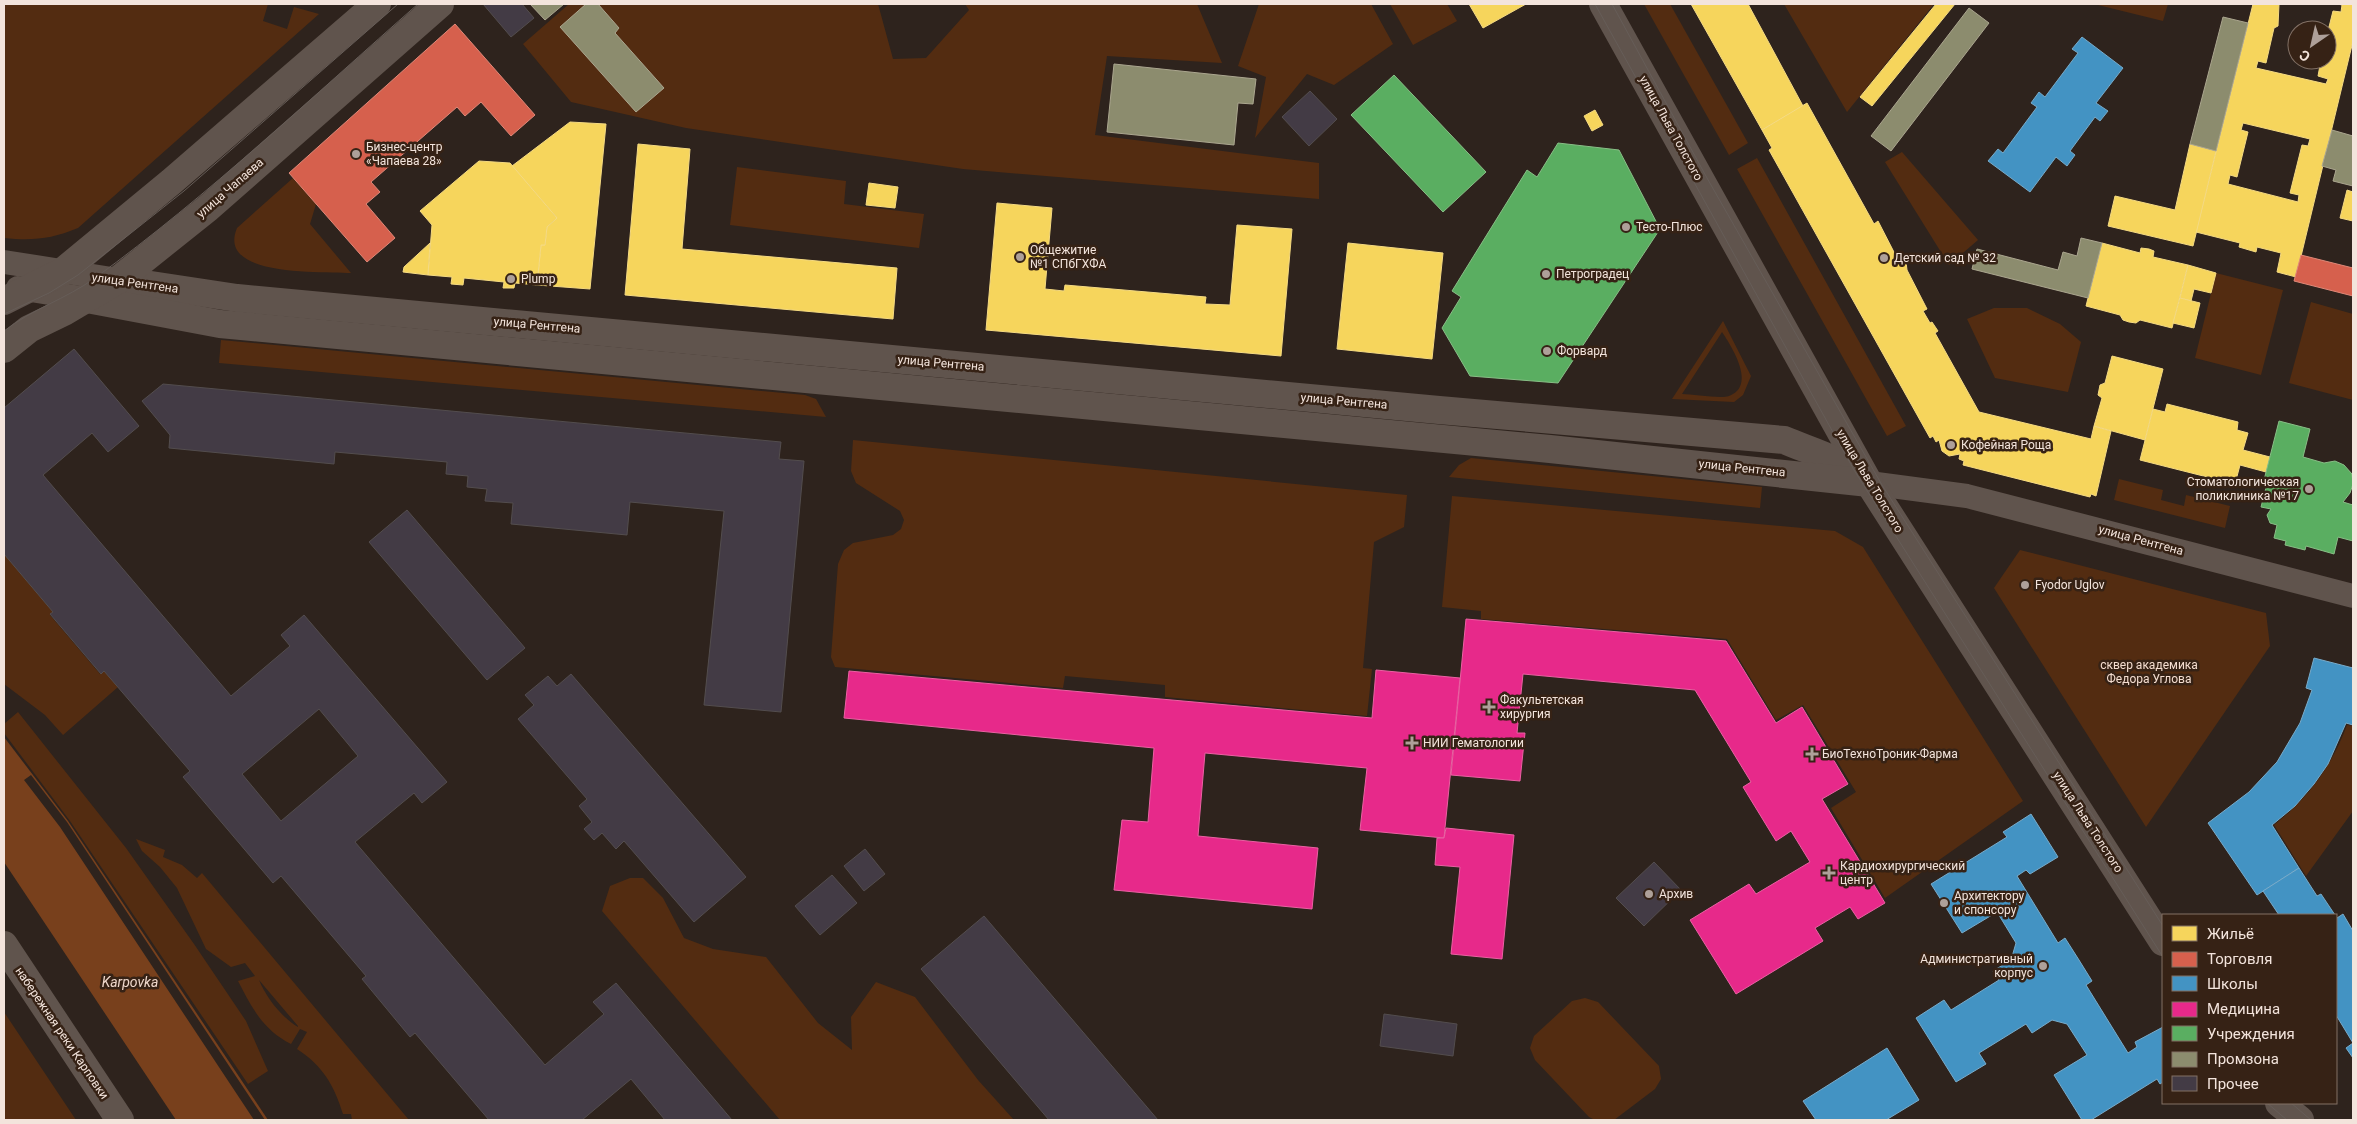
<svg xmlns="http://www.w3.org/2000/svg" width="2357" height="1124" font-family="Roboto,sans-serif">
<rect width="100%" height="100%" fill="#2e231d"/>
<g fill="#532c11" fill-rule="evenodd">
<path d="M4 4H268L263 21 287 29 294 7 319 14 78 228C51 239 33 241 4 238Z"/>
<polygon points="569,4 878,4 893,59 926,58 969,10 965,4 1197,4 1222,63 1107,56 1095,135 1319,163 1319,199 963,169 686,128 571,102 523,44"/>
<polygon points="1259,4 1371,4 1393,44 1334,85 1307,74 1255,138 1266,77 1238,66"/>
<polygon points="1390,4 1447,4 1457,21 1413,45"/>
<polygon points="1644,4 1670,4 1748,143 1729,155"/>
<polygon points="1784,4 1934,4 1847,112"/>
<polygon points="2099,4 2168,4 2163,21 2098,5"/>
<polygon points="1902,152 1978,240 1949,265 1885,162"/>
<polygon points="1757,158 1906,426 1887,436 1737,169"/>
<polygon points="737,167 846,181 844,204 924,214 919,248 730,225"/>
<path d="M293 178 316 204 310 224 351 273C324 271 216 278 237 228Z"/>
<polygon points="2216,273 2283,290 2261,375 2195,358"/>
<polygon points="2311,302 2353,314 2353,400 2289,383"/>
<polygon points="1994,308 2027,308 2060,324 2081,342 2068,392 1995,378 1967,319"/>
<path d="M1723 321 1751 376 1743 395 1734 402 1672 399ZM1722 332C1732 347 1757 386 1729 396 1720 399 1693 394 1682 394Z"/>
<polygon points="221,340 805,395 816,399 826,417 219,363"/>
<polygon points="853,440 1407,495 1404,527 1374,542 1363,668 1372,669 1367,716 1165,697 1165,685 1065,676 1063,688 835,667 831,657 838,564 844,550 853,543 893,535 901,529 904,520 900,511 856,483 851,471"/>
<polygon points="1471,458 1762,487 1760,508 1449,477 1459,465"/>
<polygon points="2119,479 2163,490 2161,500 2184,506 2186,495 2230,506 2225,528 2114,500"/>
<polygon points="1452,496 1835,531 1863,547 2023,801 1885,898 1831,808 1856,792 1803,705 1776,720 1727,639 1481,619 1481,611 1442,607"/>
<polygon points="2020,550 2266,613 2270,646 2146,827 1994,588"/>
<polygon points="4,554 53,612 50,615 100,674 104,671 118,687 63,735 45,715 4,684"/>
<polygon points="18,712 126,848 194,944 246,1021 268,1071 248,1084 70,821 4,733 4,724"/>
<path d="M2347 725 2353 726V811L2306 876 2274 825C2308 798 2332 766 2347 725Z"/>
<path d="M136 839 165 850 163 857 182 865 197 878 202 873 409 1120H352L351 1114H343C334 1085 323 1066 297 1049L307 1032 300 1029 291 1044C263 1030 252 1008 238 981L255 976 245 963 231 967 206 949 177 888 160 867 142 851ZM259 980 298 1026V1027C281 1017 266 997 259 980Z"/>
<polygon points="630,878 643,878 663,898 684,938 713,949 766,957 818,1023 852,1050 851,1017 876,982 915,997 978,1080 1014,1120 780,1120 602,911 610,886"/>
<polygon points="1585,998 1598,1002 1659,1066 1661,1079 1655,1089 1614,1120 1595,1120 1589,1117 1535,1060 1530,1048 1534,1036 1572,1001"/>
<polygon points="4,1012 76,1120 4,1120"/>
</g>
<polygon fill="#78401c" points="4,737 68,821 268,1120 176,1120 4,862"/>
<polygon fill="#2e231d" points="31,775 67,822 265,1120 254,1120 60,827 24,780"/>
<g fill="#f6d55c" stroke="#f5da82" fill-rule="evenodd">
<polygon points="1469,4 1526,4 1483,28"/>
<polygon points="1691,4 1748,4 1803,106 1762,130"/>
<polygon points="1936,4 1955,4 1872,106 1860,97"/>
<path d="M2253 4H2279L2278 26 2274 28 2266 63 2258 61 2256 68 2326 84 2328 79 2318 76 2321 60H2327L2326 29 2329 27 2333 11 2341 12 2342 5 2338 4H2353V41L2296 277 2277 272 2281 253 2257 247 2256 252 2239 247 2240 243 2196 232ZM2243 123 2310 139 2308 146 2302 145 2290 193 2299 195 2298 202 2228 184 2230 175 2237 177 2248 132 2241 130Z"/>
<polygon points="1807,103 1874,224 1878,221 1897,258 1903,259 1906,262 1907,270 1927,309 1923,311 1930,323 1932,322 1938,331 1935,333 1979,412 2091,439 2094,426 2111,431 2096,496 2091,494 2090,497 1963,465 1964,461 1959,459 1960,454 1949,456 1942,451 1939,440 1936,442 1933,436 1930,438 1769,150 1772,148 1762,130"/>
<polygon points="1595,110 1603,125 1592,131 1584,116"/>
<polygon points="570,122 606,124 590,289 537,285 541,245 545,245 547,227 557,218 512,166"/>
<polygon points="638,144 690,149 682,249 897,268 893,319 625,295"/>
<polygon points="2190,144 2216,151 2193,246 2108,226 2115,196 2175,210"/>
<polygon points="479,161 510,163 557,218 547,227 545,245 541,245 537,285 515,283 514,288 503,288 504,282 464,278 463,285 451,284 452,277 428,275 432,225 420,211"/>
<polygon points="869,183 898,187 895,208 866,205"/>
<polygon points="2347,190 2353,192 2353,221 2340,218"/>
<polygon points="997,203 1052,208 1045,289 1064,291 1065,285 1206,297 1205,304 1230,305 1237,225 1292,229 1281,356 986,330"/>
<polygon points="430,243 428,275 403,272 404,267"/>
<polygon points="1348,243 1443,253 1432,359 1337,349"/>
<polygon points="2102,243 2140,253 2141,248 2149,249 2154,251 2153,257 2188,265 2172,328 2140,320 2136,323 2129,322 2123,320 2120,315 2086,306"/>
<polygon points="2188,265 2216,273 2211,293 2194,289 2191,301 2180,298"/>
<polygon points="2180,298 2200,303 2194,328 2173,323"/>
<polygon points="2112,356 2163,369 2145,440 2094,426 2102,398 2098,395 2100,385 2105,383"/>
<polygon points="2167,404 2238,422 2237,430 2248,433 2243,450 2270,457 2266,472 2240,465 2235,484 2140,460 2153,409 2165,412"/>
</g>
<g fill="#d6604d" stroke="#df8878">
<polygon points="455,24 535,115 511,136 481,102 465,116 457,107 371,182 380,192 366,204 395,238 367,262 289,173"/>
<polygon points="2301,255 2353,268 2353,296 2294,281"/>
</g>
<g fill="#4393c3" stroke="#78abca">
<polygon points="2082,37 2123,68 2096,103 2108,111 2100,121 2095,117 2070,151 2075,155 2067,166 2056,157 2030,192 1988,161 1998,149 2003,153 2037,107 2031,103 2039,92 2045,97 2078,53 2072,49"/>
<polygon points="2314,658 2353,668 2353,725 2346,723 2328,764 2314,784 2295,806 2272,825 2299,868 2257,895 2208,823 2249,792 2277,762 2300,723 2312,690 2306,688"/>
<polygon points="2031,814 2058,857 2030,874 2026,870 2017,876 2058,943 2065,938 2079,960 2092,981 2086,985 2128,1053 2137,1047 2135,1042 2163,1027 2163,1082 2160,1084 2157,1079 2091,1120 2082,1120 2054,1075 2087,1055 2067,1024 2052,1020 2032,1033 2026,1024 1979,1053 1986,1064 1956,1082 1916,1018 1944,1000 1951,1010 1999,980 1993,971 2011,960 2016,943 1997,912 1962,933 1931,884 2007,837 2003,832"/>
<polygon points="2299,868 2317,896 2321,894 2335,915 2279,915 2263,891"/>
<polygon points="2343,914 2353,931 2353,1043 2336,1015 2336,916 2337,918"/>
<polygon points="2353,1043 2353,1058 2346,1048"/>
<polygon points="1887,1048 1919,1100 1886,1120 1816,1120 1803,1101"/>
</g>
<g fill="#e7298a" stroke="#eb61a3">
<polygon points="1466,619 1726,641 1776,723 1802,707 1848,784 1822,799 1885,903 1858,919 1850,907 1815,928 1823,941 1736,994 1690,920 1749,884 1756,894 1810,862 1791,831 1776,841 1743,787 1751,782 1695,690 1523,674 1517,733 1525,733 1520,781 1451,775"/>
<polygon points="1376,670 1460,678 1444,838 1360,830 1367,768 1205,753 1198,836 1318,848 1312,909 1114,890 1122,820 1148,822 1154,748 844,718 849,671 1372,718"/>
<polygon points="1446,828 1514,835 1502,959 1451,954 1460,867 1435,865 1437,838 1444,838"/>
</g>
<g fill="#5aae61" stroke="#88be86">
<polygon points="1394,75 1486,172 1443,212 1351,115"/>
<polygon points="1558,143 1619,150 1660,229 1558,383 1470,376 1442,328 1461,297 1452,291 1527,170 1537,177"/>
<polygon points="2279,421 2310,429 2303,457 2324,463 2335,461 2344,465 2352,474 2353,484 2350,493 2343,502 2353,505 2353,541 2338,537 2334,554 2306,546 2305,550 2285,545 2286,541 2274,538 2277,525 2270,523 2267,515 2271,509 2261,507 2267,484 2263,484"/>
</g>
<g fill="#8c8c6e" stroke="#aba68f">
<polygon points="530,4 564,4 545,20"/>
<polygon points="586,4 598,4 619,28 615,33 664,88 636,112 560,27"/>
<polygon points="1969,8 1989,23 1891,151 1871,136"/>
<polygon points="2223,17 2248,23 2216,151 2190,144"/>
<polygon points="1114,64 1256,79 1253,104 1238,103 1234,145 1107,132"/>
<polygon points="2332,130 2353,136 2353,186 2333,181 2336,170 2322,166"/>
<polygon points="2081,238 2102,243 2088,298 1972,269 1977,249 2058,270 2063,252 2077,256"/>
</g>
<g fill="#433b45" stroke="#534d4e" fill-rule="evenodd">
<polygon points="483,4 522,4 534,18 511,37"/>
<polygon points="1310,91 1337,119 1309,146 1282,117"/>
<path d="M74 349 139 426 108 452 92 433 43 475 231 696 290 646 281 635 304 615 447 782 422 803 414 793 355 842 545 1065 604 1014 593 1002 616 983 732 1120H665L631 1079 582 1120H489L415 1033 410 1037 362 979 366 976 281 876 273 883 183 777 190 771 104 671 101 674 50 614 53 612 4 554V408ZM319 709 358 756 281 821 242 774Z"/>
<polygon points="163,384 781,442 779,459 804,461 781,712 704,705 724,511 630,502 627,535 511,524 513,503 485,501 487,489 467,487 468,476 446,474 447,462 335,452 334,464 169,448 170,435 142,401"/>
<polygon points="407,510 525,648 487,680 369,542"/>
<polygon points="571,674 746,877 694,922 624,841 616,849 602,833 594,840 584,829 592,822 579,806 587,799 518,719 534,705 525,695 548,676 557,686"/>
<polygon points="865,849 885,874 864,891 844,866"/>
<polygon points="1654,862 1681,890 1644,926 1616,898"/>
<polygon points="832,875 857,903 820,935 795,906"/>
<polygon points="984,916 1158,1120 1049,1120 921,969"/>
<polygon points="1384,1014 1457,1024 1453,1056 1380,1046"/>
</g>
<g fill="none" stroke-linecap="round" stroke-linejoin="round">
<g stroke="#60544d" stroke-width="24">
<polyline points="4,262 118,280"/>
<polyline points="18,288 87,299"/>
<polyline points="1869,483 1967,496 2353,596"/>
</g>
<g stroke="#60544d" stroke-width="28">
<polyline points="1603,4 1869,483 2163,942"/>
<path d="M118 280 237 298 1439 410 1784 440C1810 451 1840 459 1862 477"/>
<polyline points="87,299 220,324 1550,449 1869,483"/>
<polyline points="4,301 62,272 171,182 377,4"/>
<polyline points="4,349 29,329 64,312 118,280 208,208 440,4"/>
<polyline points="4,945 120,1120"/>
<polyline points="2279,1103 2300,1120"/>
</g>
<g stroke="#665d58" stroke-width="1">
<polyline points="1595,4 1854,470 2163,957"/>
<polyline points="1612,4 1707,178 1882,485 2163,926"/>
<polyline points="4,314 49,293 78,275 184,191 398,4"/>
<path d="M4 331C32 309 66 299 95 278 209 195 312 97 418 4"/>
<polyline points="2267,1103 2287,1120"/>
<polyline points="2291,1103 2311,1120"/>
</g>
</g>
<g fill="#aea099" stroke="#362215" stroke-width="2">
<circle cx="356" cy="154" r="5"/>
<circle cx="1626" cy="227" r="5"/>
<circle cx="1020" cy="257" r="5"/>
<circle cx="1884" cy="258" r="5"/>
<circle cx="1546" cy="274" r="5"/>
<circle cx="511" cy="279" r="5"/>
<circle cx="1547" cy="351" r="5"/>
<circle cx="1951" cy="445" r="5"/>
<circle cx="2309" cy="489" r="5"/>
<circle cx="2025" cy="585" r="5"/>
<path d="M1486.5 699.5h5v5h5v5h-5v5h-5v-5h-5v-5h5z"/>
<path d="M1409.5 735.5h5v5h5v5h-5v5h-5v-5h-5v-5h5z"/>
<path d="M1809.5 746.5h5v5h5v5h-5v5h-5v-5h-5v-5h5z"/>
<path d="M1826.5 865.5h5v5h5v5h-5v5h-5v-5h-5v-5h5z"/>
<circle cx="1649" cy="894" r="5"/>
<circle cx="1944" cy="903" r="5"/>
<circle cx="2043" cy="966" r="5"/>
</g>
<g text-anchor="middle" stroke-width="5" stroke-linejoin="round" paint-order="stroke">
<g font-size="12" fill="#f3e4dc" stroke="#362215">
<text transform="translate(1671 128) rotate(61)" y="4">улица Льва Толстого</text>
<text transform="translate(230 188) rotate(-41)" y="4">улица Чапаева</text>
<text transform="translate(135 283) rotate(8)" y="4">улица Рентгена</text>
<text transform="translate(537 325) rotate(5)" y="4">улица Рентгена</text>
<text transform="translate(941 363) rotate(5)" y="4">улица Рентгена</text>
<text transform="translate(1344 401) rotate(5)" y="4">улица Рентгена</text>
<text transform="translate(1742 468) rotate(6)" y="4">улица Рентгена</text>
<text transform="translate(1870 481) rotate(59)" y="4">улица Льва Толстого</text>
<text transform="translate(2141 540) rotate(15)" y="4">улица Рентгена</text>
<text transform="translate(2088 822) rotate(57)" y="4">улица Льва Толстого</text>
<text transform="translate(62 1033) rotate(56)" y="4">набережная реки Карповки</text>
</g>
<g font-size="12" fill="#f3e4dc" stroke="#362215" text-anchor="start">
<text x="366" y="151">Бизнес-центр<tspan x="366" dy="14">«Чапаева 28»</tspan></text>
<text x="1636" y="231">Тесто-Плюс</text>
<text x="1030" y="254">Общежитие<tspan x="1030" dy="14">№1 СПбГХФА</tspan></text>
<text x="1894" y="262">Детский сад № 32</text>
<text x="1556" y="278">Петроградец</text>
<text x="521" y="283">Plump</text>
<text x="1557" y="355">Форвард</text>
<text x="1961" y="449">Кофейная Роща</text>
<text x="2299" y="486" text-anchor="end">Стоматологическая<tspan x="2299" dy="14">поликлиника №17</tspan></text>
<text x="2035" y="589">Fyodor Uglov</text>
<text x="1500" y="704">Факультетская<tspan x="1500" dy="14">хирургия</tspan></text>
<text x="1423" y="747">НИИ Гематологии</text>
<text x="1822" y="758">БиоТехноТроник-Фарма</text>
<text x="1840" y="870">Кардиохирургический<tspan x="1840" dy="14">центр</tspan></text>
<text x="1659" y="898">Архив</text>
<text x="1954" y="900">Архитектору<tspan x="1954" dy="14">и спонсору</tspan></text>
<text x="2033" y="963" text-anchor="end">Административный<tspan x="2033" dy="14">корпус</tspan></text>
</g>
<g font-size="12" fill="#f4ddd0" stroke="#362215">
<text x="2149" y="669">сквер академика<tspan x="2149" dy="14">Федора Углова</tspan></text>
</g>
<g font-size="14" font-style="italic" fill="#efd8cc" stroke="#362215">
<text x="130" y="987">Karpovka</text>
</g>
</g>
<rect width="2357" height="1124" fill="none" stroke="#f3e4dc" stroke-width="10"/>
<rect x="2162" y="914" width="175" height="190" fill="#362215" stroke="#827065"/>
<rect x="2172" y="926" width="25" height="15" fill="#f6d55c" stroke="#827065"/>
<text x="2207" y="939" font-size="15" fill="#f3e4dc">Жильё</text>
<rect x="2172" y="952" width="25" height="15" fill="#d6604d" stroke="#827065"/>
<text x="2207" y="964" font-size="15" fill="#f3e4dc">Торговля</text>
<rect x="2172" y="976" width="25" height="15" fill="#4393c3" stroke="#827065"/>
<text x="2207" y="989" font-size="15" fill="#f3e4dc">Школы</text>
<rect x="2172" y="1002" width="25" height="15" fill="#e7298a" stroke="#827065"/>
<text x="2207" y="1014" font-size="15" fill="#f3e4dc">Медицина</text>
<rect x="2172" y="1026" width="25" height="15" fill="#5aae61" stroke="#827065"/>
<text x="2207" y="1039" font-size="15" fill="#f3e4dc">Учреждения</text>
<rect x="2172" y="1052" width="25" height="15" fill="#8c8c6e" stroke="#827065"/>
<text x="2207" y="1064" font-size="15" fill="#f3e4dc">Промзона</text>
<rect x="2172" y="1076" width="25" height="15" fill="#433b45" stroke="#827065"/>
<text x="2207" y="1089" font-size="15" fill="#f3e4dc">Прочее</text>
<g transform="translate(2312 45) rotate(214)"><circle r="24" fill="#362215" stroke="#827065"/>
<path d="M0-4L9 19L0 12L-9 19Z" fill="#aea099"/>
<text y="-8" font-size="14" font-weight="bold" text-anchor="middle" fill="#f3e4dc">С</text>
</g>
</svg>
